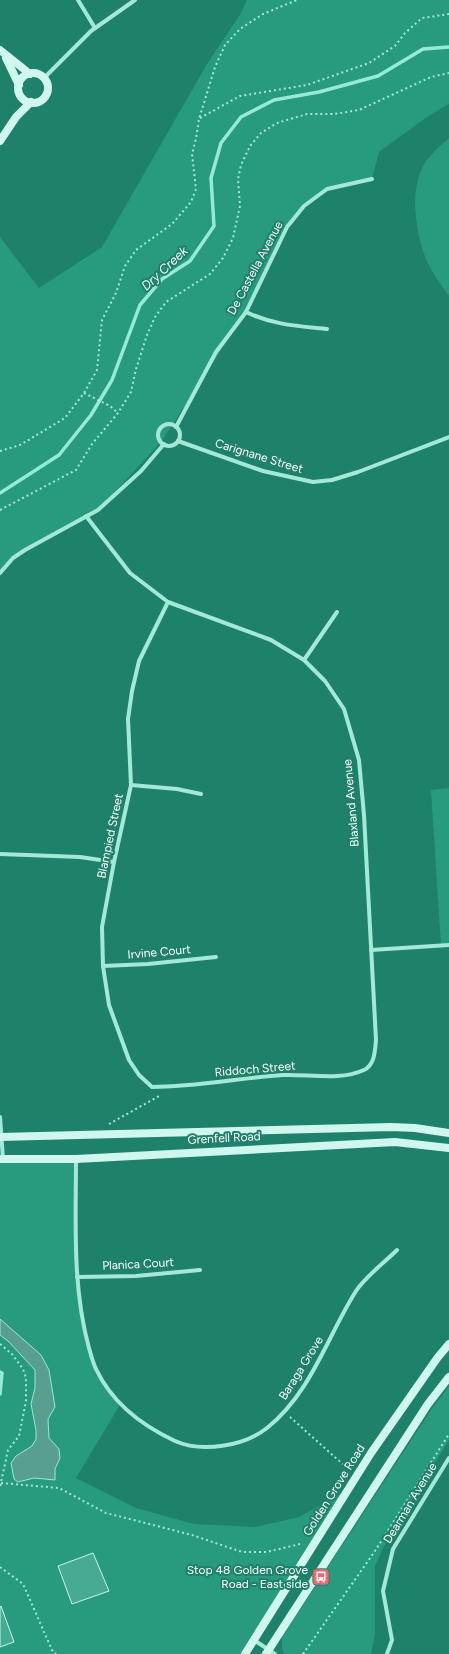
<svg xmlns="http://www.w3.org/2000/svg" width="449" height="1654" font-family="Figtree,sans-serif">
<rect width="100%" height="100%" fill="#1e816a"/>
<g fill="#289a7d">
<polygon points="247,0 449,0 449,104 427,117 379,152 372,179 327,189 304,206 287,227 246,312 161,442 98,510 13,558 0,577 0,237 39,288 102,247 207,64 241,13"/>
<path d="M449 138V296C439 282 428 267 423 251 416 228 411 196 420 173 425 158 438 148 449 138Z"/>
<polygon points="449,788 449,945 441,945 431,790"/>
<polygon points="0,1158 76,1159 77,1277 83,1326 96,1369 121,1403 76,1478 136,1508 194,1524 255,1527 299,1517 348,1490 245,1654 0,1654"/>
<polygon points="449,1386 449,1440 384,1546 375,1566 375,1634 371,1654 284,1654 282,1647 282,1637 433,1407"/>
</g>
<polygon fill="#589f8f" stroke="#97ead4" points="0,1319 41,1355 49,1370 55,1407 48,1419 49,1438 59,1449 60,1458 55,1469 55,1480 34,1478 18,1482 14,1479 11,1463 16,1456 32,1446 36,1439 36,1430 31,1404 35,1388 35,1370 8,1341 0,1335"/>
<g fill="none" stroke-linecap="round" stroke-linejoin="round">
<g stroke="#97ead4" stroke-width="3.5">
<polyline points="0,493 59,455 91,415 112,380 140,305 162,279 190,261 214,226 211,178 221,143 241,117 274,100 319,92 378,76 423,49 449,47"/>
<polyline points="0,1372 2,1373 0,1394"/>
</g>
</g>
<g fill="#47ab92" stroke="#c8f7eb">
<polygon points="93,1553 109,1591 72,1604 58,1566"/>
<polygon points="1,1606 14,1642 0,1647 0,1607"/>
</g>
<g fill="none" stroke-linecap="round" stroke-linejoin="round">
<g stroke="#a4e9d7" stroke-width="2" stroke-dasharray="2 3" stroke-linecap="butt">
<polyline points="200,118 240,96 307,85 369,63 395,46 405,33 422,18 449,14"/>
<polyline points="84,393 110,406 118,413"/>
<polyline points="0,451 20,445 65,418 84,393 97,370 102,320 116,293 125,266 136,250 172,224 191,202 196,189 192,154 196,139 199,119 215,67 225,45 240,29 263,14 297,0"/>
<polyline points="0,510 76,470 92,444 118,413 131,392 136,369 147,335 155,317 166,302 210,274 223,258 233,238 240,206 238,179 241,165 250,146 261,133 277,123 307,114 334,114 359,110 431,77 449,73"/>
<polyline points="109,1124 161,1095"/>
<polyline points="0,1344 12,1354 23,1369 26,1378 26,1401 19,1436 8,1450 0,1487"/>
<polyline points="290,1417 346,1467"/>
<polyline points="1,1483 59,1488 106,1513 192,1535 242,1552 267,1552 300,1544"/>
<polyline points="0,1567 23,1584 52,1650 56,1654"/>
<polyline points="303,1654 375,1551 449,1434"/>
</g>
<g stroke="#a4e9d7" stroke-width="4">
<polyline points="78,0 95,28"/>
<polyline points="44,78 91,31 135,0"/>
<path d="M246 312C273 325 298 326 327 329"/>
<circle cx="169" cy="435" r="11"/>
<polyline points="176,427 216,352 246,312 287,227 304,206 327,189 372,179"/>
<polyline points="178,441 263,471 313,482 332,480 358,472 449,437"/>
<path d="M86 516 130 573 168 602 271 640 304 660 325 681 344 709 359 760 364 815 376 1040C375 1050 375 1065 364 1070 340 1081 309 1074 283 1075 239 1078 196 1087 152 1087L139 1075 129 1060 109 1005 103 966 102 927 114 862 131 785 128 719 132 691 139 661 168 602"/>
<polyline points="0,573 13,558 25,550 98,510 141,471 164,444"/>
<polyline points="304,660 337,612"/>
<polyline points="131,785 177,789 201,794"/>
<polyline points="0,854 80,857 114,862"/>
<polyline points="371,950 449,945"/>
<polyline points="103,966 148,964 216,957"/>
<polyline points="0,1117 3,1159"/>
<path d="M76 1159C76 1221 72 1287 89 1348 91 1355 93 1363 96 1369 112 1403 143 1426 175 1441 202 1453 244 1446 267 1428 311 1393 327 1337 356 1291 365 1277 385 1262 397 1250"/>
<polyline points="77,1277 136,1276 200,1270"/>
<polyline points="254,1640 275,1654"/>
<polyline points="387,1654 392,1640 383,1591 393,1549 449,1458"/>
</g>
<g stroke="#cff7ed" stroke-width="8">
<polyline points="0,50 30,74"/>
<polyline points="6,58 19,85"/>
<circle cx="33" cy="88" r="15"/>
<polyline points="0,141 16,117 31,102"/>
<polyline points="0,1137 391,1127 415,1128 449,1133"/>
<polyline points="0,1159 76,1159 395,1142 449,1148"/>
<polyline points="245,1654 371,1453 438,1357 449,1344"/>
<polyline points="266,1654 428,1404 449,1377"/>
</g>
</g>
<defs>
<symbol id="bus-square" viewBox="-11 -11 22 22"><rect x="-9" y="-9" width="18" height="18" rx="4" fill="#f86370" stroke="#1e816a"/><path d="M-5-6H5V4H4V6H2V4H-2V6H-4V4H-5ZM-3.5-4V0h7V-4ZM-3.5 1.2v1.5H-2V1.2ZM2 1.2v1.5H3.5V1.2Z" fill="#fff"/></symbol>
</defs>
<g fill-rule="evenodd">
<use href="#bus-square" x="311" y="1567" width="20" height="20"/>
</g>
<g text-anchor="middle" stroke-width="4" stroke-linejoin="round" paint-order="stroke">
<g font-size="12" fill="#fff" stroke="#1e816a">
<text transform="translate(255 268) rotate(-62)" y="4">De Castella Avenue</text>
<text transform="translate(259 456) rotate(17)" y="4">Carignane Street</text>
<text transform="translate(351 803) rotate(-95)" y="4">Blaxland Avenue</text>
<text transform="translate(110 836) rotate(-78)" y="4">Blampied Street</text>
<text transform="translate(159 952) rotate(-5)" y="4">Irvine Court</text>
<text transform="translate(255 1069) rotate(-5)" y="4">Riddoch Street</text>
<text transform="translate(224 1138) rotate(-3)" y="4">Grenfell Road</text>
<text transform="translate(138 1264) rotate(-3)" y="4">Planica Court</text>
<text transform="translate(301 1368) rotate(-58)" y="4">Baraga Grove</text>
<text transform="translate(334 1490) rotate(-58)" y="4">Golden Grove Road</text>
<text transform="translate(410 1503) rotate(-59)" y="4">Dearman Avenue</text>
</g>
<g font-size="12" fill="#fff" stroke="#1e816a" text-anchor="end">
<text x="308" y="1574">Stop 48 Golden Grove<tspan x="308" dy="14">Road - East side</tspan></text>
</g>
<g font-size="13" font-style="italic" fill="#effcf9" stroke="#1e816a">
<text transform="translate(164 268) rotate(-43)" y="5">Dry Creek</text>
</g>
</g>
</svg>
